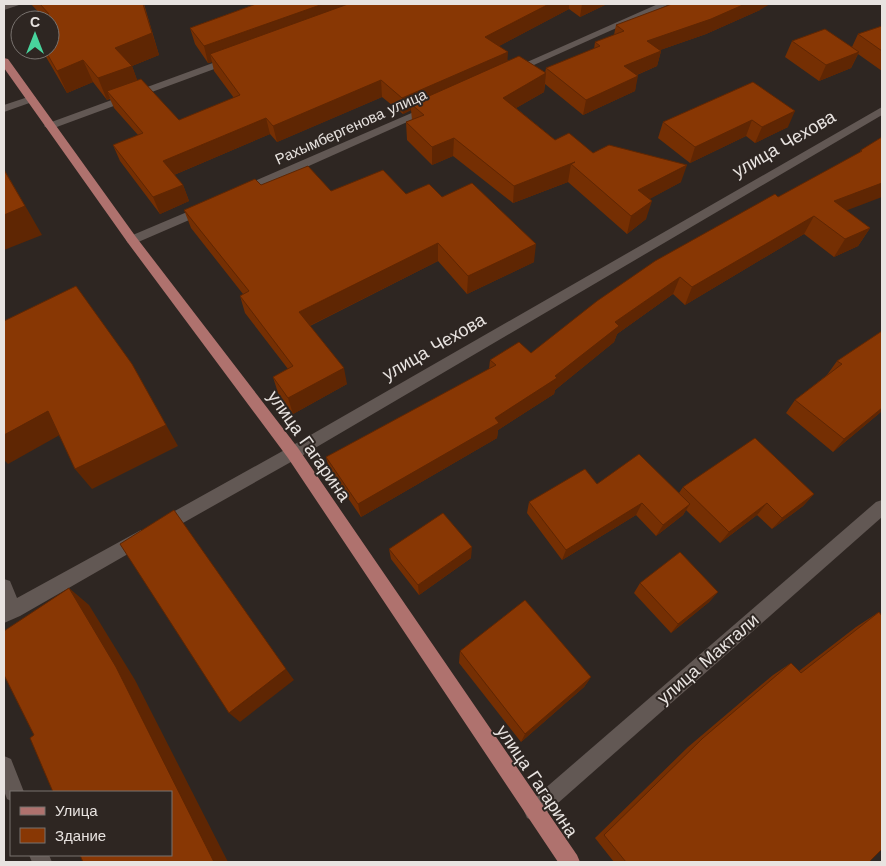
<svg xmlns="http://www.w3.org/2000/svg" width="886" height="866" font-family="'Work Sans',sans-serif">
<rect width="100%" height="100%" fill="#2e2622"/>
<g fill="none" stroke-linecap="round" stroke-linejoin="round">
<g fill="#625854" fill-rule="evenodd">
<polygon points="4,4 22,4 4,10"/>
<polygon points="658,4 670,4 516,73 512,74 507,71"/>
<polygon points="232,56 237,59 236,61 54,128 50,130 44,126 46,124"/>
<polygon points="31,96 35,97 36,99 35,101 4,112 4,105"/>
<polygon points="430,105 435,108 434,110 244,195 236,195 234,192 236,189"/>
<polygon points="882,107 882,115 298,458 167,532 161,534 155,532 153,527 155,522 288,448"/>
<polygon points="206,204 210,205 212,208 210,211 136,243 128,243 126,240 128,237"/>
<polygon points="882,500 882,517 541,818 534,821 527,818 524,811 527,804 876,502"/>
<polygon points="141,530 147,533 149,538 147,543 20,616 4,623 4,579 10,581 17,598"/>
<polygon points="4,756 11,759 24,792 11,792 11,801 7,799 4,791"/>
<polygon points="29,855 49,855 52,862 32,862"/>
</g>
<polygon fill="#af726e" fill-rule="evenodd" points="4,58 8,59 136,237 298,448 577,855 580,862 558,862 288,458 128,243 4,68"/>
</g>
<g fill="#752f03">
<polygon points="31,4 144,4 159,55 132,66 137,80 179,120 234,98 214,71 212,62 208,63 195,44 190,28 256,4 607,4 580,17 569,9 499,46 508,61 545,73 546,68 594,49 595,42 614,35 616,25 760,10 706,34 660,50 661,51 657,66 637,75 635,91 583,115 545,84 544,92 516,108 555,140 593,153 681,182 649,199 646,219 627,234 568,182 513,203 453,156 432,165 407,140 406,122 412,120 411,110 403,114 382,97 277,142 270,134 174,175 183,185 189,201 160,214 120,161 113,145 138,135 114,108 110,99 107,100 93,82 67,93 42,50 50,50 42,16"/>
<polygon points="882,26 882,71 858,54 851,68 819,81 785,57 792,41 852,47 858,34"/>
<polygon points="753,82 788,127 755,143 746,136 690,163 658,138 663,122"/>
<polygon points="882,137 846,211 870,228 858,246 834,257 804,234 685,305 673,294 617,334 614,342 555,390 554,394 498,430 497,438 361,517 330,472 326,457 489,369 490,360 531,353 778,197 859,153 861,150"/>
<polygon points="261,185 331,191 406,194 442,197 534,262 467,294 438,261 310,326 347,384 293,414 278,393 273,377 288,369 245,313 240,296 243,294 191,228 184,210"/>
<polygon points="882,331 882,411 833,452 786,413 795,400 827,375 837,361"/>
<polygon points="597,484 679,493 683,487 814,494 803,506 772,529 757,515 720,543 686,510 683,515 656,536 636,515 562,560 527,513 529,502"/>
<polygon points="389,549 471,558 419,595 391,559"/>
<polygon points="640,583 718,592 709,602 671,633 634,593"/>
<polygon points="879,612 869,862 614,862 595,838 688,747 773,675 791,663 799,671 856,627"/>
<polygon points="460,651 591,677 584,687 521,742 459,663"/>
</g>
<g fill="#5f2603">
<polygon points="143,4 159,55 132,66 140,88 107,91 110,98 107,100 98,78 115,48"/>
<polygon points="323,4 370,4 210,54 212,62 208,63 204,46"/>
<polygon points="549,4 569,4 569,9 484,54 485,37"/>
<polygon points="582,4 607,4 580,17"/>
<polygon points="745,4 770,4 760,10 706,34 643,56 647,41"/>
<polygon points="661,51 657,66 620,82 624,66"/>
<polygon points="508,52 507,68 411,104 411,110 403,114 402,98"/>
<polygon points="859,52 851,68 819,81 826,65"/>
<polygon points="83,60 93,82 67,93 57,71"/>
<polygon points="546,73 544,92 502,116 503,98"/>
<polygon points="638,76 635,91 583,115 586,100"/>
<polygon points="381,80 382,97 277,142 273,126"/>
<polygon points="795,111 788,127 755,143 762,127"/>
<polygon points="266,118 270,134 169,177 163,161"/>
<polygon points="752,120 746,136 690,163 695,147"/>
<polygon points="454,138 453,156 432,165 432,147"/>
<polygon points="575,162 571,164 568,182 513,203 514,186"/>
<polygon points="687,165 681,182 633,208 638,190"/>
<polygon points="4,169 42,235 4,250"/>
<polygon points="882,183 882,197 824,219 834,201"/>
<polygon points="183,185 189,201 160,214 153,197"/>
<polygon points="652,201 646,219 627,234 631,216"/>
<polygon points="814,216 804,234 685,305 692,287"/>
<polygon points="870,228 858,246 834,257 845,239"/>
<polygon points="438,243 438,261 303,329 299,312"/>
<polygon points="536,244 534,262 467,294 468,276"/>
<polygon points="680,277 673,294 617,334 614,342 555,390 554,394 498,430 497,438 361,517 358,504 495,418 555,376 615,322"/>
<polygon points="132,364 178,446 92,489 75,469"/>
<polygon points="344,368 347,384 293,414 288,398"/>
<polygon points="882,408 882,411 833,452 844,439"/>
<polygon points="48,411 65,432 8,464 4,460 4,435"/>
<polygon points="814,494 803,506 772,529 782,518"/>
<polygon points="642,503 636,515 562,560 566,550"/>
<polygon points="767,503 757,515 720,543 729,532"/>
<polygon points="690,504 683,515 656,536 663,525"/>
<polygon points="472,547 471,558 419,595 418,585"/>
<polygon points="69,588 89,605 135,680 228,862 214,862"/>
<polygon points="718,592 709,602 671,633 678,624"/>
<polygon points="286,669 294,680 240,722 229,713"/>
<polygon points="591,677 584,687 521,742 525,734"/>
</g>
<g fill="#883704" stroke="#5f2603">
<polygon points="40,4 143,4 152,33 115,48 132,66 98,78 83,60 57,71 45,50 50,50 50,20 29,20 49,14"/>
<polygon points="256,4 323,4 204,46 190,28"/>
<polygon points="348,4 549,4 485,37 508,52 402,98 381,80 273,126 266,118 163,161 183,185 153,197 113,145 143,133 107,91 141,79 179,120 240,95 210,54"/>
<polygon points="672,4 745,4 711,19 647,41 661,51 624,66 638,76 586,100 546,68 600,46 595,42 624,31 616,25"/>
<polygon points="882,26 882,51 858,34"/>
<polygon points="825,29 859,52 826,65 792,41"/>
<polygon points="519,56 546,73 503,98 555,140 569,133 593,153 609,145 687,165 638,190 652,201 631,216 571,164 575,162 514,186 454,138 432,147 406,122 424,115 411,104"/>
<polygon points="753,82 795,111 762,127 752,120 695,147 663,122"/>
<polygon points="882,137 882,183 834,201 870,228 845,239 814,216 692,287 680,277 615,322 619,326 555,376 557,378 495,418 499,423 358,504 326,457 496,365 490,360 519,342 531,353 597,301 655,261 775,194 778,197 862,151 861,150"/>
<polygon points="308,166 331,191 383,170 406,194 429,184 442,197 472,183 536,244 468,276 438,243 299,312 344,368 288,398 273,377 293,366 240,296 249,291 184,210 255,179 261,185"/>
<polygon points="4,170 25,206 4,215"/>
<polygon points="76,286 132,364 166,425 75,469 48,411 4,435 4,321"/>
<polygon points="882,331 882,408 844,439 795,400 842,364 837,361"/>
<polygon points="755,438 814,494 782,518 767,503 729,532 683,487"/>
<polygon points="639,454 690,504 663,525 642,503 566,550 529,502 585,469 597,484"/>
<polygon points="174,510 286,669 229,713 120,544"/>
<polygon points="443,513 472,547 418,585 389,549"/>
<polygon points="680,552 718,592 678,624 640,583"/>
<polygon points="69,588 116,667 214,862 83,862 80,855 171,855 171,792 53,792 30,738 34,735 4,675 4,631"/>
<polygon points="525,600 591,677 525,734 460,651"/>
<polygon points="879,612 882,616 882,849 869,862 626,862 604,835 703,738 791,663 801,673"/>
</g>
<g text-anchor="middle" stroke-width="4" stroke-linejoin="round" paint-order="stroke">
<g font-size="15" fill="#e8e3e0" stroke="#2e2622">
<text transform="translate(351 127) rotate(-24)" y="5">Рахымбергенова улица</text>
</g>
<g font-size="18" fill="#e8e3e0" stroke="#2e2622">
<text transform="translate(784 144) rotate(-30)" y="6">улица Чехова</text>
<text transform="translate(434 347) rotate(-30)" y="6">улица Чехова</text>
<text transform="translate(309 446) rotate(55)" y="6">улица Гагарина</text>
<text transform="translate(708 659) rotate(-41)" y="6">улица Мактали</text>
<text transform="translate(537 781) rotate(56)" y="6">улица Гагарина</text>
</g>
</g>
<rect width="886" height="866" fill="none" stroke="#e8e3e0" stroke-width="10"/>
<rect x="10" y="791" width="162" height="65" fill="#2e2622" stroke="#78726e"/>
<rect x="20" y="807" width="25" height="8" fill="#af726e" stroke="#78726e"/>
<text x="55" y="816" font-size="15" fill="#e8e3e0">Улица</text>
<rect x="20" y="828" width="25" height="15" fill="#883704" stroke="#78726e"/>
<text x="55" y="841" font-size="15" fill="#e8e3e0">Здание</text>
<g transform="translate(35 35)"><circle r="24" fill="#2e2622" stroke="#78726e"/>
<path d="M0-4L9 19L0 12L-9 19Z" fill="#48d49d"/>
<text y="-8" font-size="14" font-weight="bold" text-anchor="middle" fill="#e8e3e0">С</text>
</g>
</svg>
